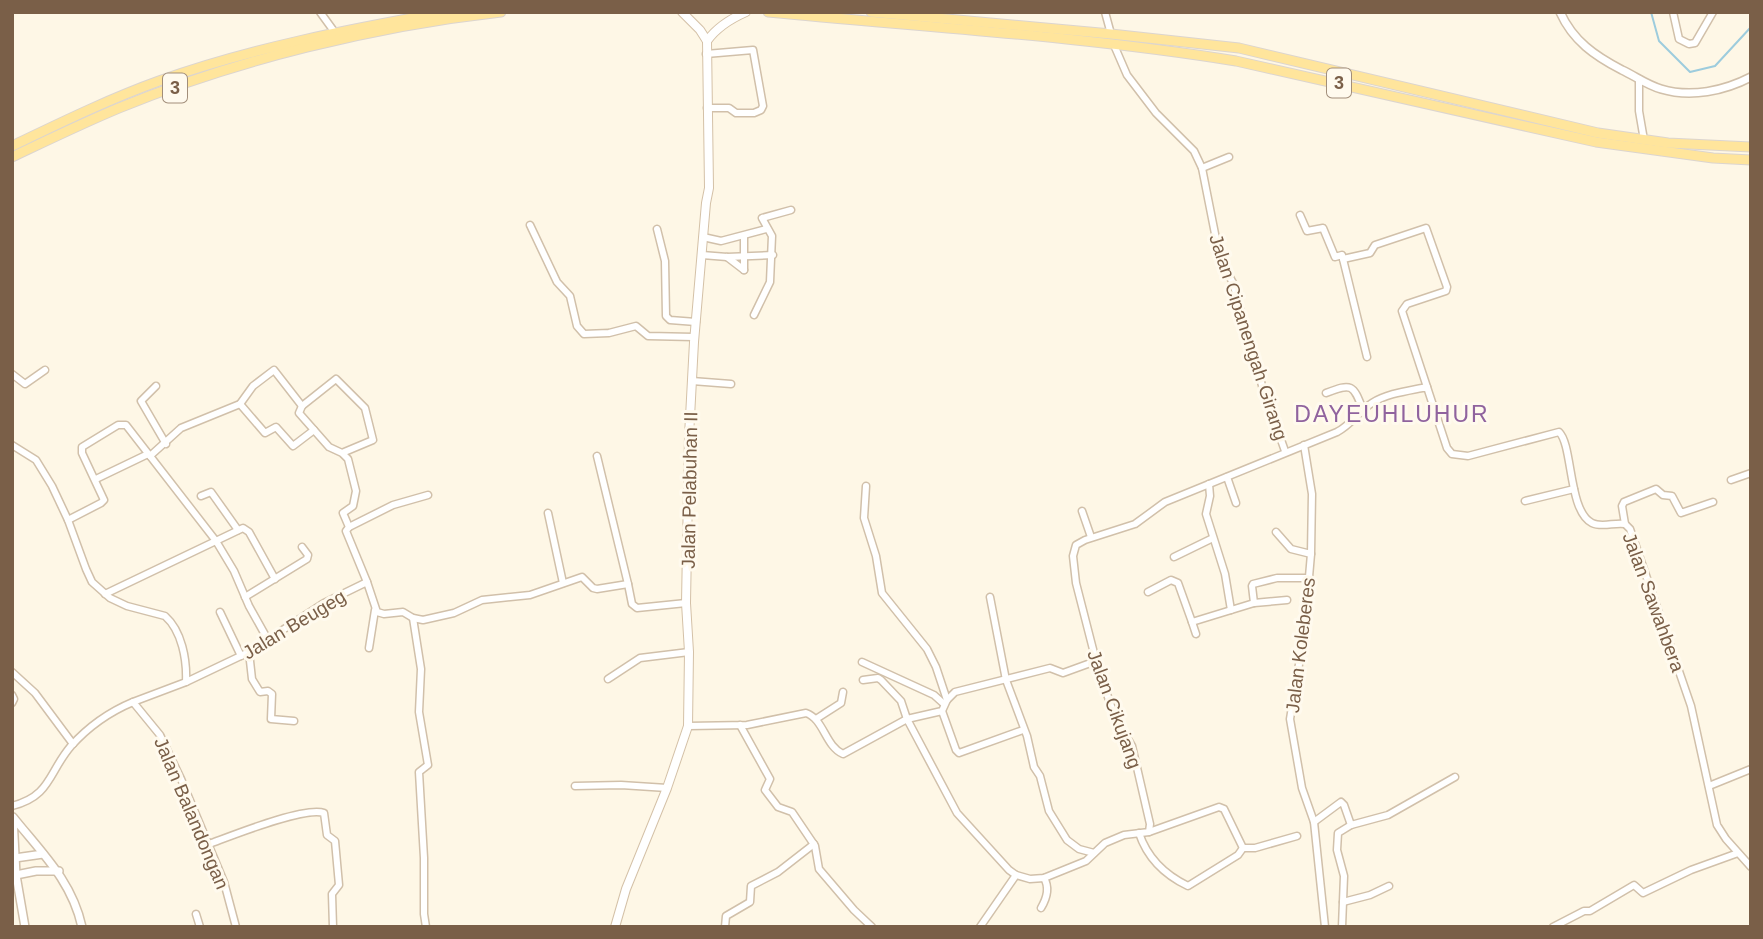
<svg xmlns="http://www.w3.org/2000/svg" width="1763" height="939" font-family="Arial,sans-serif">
<rect width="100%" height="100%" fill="#fef7e6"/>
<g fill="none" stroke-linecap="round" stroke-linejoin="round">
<polyline stroke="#9dccdd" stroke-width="2" points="1651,12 1659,41 1690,72 1715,66 1751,27"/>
<defs>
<g id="minor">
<polyline points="320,12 336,34"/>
<polyline points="1105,12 1111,34"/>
<polyline points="1673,12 1679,39 1689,44 1695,43 1713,12"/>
<polyline points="1114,45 1127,75 1156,113 1194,151 1202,168 1220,259 1233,283 1263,389 1285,451"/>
<polyline points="706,54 753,50 763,106 761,110 754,113 736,113 729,108 707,108"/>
<polyline points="1639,79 1639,111 1644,140"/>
<polyline points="1202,168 1229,157"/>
<polyline points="1300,215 1307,231 1323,228 1335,257 1342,255 1343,259 1367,357"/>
<polyline points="530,225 557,282 570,296 577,326 584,334 609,333 636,326 648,336 694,337"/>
<polyline points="657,229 665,261 666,316 670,320 696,322"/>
<polyline points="703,237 721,241 766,229"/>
<polyline points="702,255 727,257 773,255"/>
<polyline points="727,257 744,270"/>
<polyline points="1343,259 1370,253 1375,245 1426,228 1447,287 1446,291 1407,304 1402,311 1427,387"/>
<polyline points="744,270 744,237"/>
<polyline points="754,315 770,282 772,236 762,218 791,210"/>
<polyline points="12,374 25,384 45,370"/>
<polyline points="692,381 731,384"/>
<polyline points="156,386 141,401 166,444"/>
<path d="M1326 393C1352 383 1353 384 1363 410"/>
<polyline points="240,404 265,433 276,427 293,446 314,430"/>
<path d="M12 445 36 460 52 486 68 520 86 569 92 582 110 598 127 606 165 616C182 631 187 660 186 682L133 702 160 735 181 779 224 882 236 927"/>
<polyline points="1304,445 1312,494 1311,554 1304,634 1290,719 1302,788 1314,822 1325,927"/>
<polyline points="342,453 373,440 365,408 336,379 302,406 299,413 329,447 342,453 348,459 356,491 353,506 343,513 349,527 346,531 367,582"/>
<polyline points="150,456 181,428 240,404 253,386 274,370 302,406"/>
<polyline points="597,456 628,584"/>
<polyline points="1227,477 1236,503"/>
<polyline points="96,479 148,454"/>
<polyline points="1731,480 1751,473"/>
<polyline points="1209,484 1210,496 1206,514 1225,574 1231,610"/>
<polyline points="866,486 864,518 876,556 882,593 927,649 936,667 947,700"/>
<polyline points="201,496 211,492 238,530"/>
<polyline points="1525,501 1574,489"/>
<polyline points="1082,511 1091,537"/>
<polyline points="548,513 563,583"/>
<polyline points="68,520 101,503 104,500 82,453 82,447 118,425 126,425 216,541 234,571 249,606 268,640"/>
<polyline points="1625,524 1622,506 1624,502 1656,489 1663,495 1672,496 1681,513 1713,502"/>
<polyline points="349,527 393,505 428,495"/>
<polyline points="1276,532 1291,549 1311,554"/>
<polyline points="1174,557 1213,538"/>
<polyline points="1148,592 1171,580 1178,583 1192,622"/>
<polyline points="105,594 243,528 249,532 275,579"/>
<polyline points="245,597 307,559 308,555 302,547"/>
<polyline points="990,597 1006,680 1027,736 1034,767 1040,776 1049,811 1067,840 1079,849 1094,853"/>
<polyline points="1254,603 1287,600"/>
<polyline points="220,612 241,656"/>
<polyline points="413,618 421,669 419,712 428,765 419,772 424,858 424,914 426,927"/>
<polyline points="1196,634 1192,622 1254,603 1252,586 1253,584 1277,578 1309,578"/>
<polyline points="369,648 375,610"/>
<polyline points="249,652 252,679 260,692 268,691 272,694 271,719 294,721"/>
<polyline points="862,662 934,695 944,704"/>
<polyline points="12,672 35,693 73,744"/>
<polyline points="608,679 640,658 689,652"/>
<polyline points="863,680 878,678 881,680 901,701 907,719 942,711 947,700 955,692 1050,668 1063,673 1096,661"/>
<polyline points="186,682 249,652 324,603 367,582 377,612 384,614 403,612 413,618 423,620 454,613 482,600 530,595 582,577 593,588 597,589 628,584 632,604 637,608 686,603"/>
<polyline points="12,695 14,699 12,703"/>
<polyline points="942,711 956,750 959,753 1023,730"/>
<polyline points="816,719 841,703 843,692"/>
<polyline points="740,725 770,779 765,790 778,807 792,812 815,846 819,869 854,910 872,927"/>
<path d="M688 726 747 725 806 713C824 719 825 746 843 754L907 719 957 813 1009 870 1016 875 1030 879 1044 878 1086 861 1105 843 1124 835 1149 832 1150 824 1132 746 1114 715 1096 661 1076 583 1073 556 1076 545 1085 540 1135 524 1165 502 1337 432C1352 424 1358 412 1372 403 1388 393 1408 391 1427 387L1447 448 1452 454 1468 456 1559 432C1573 445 1568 511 1592 523 1602 528 1615 522 1625 524L1630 529 1691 706 1717 825 1726 839 1751 867"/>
<polyline points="575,786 621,785 667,788"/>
<polyline points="1709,786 1751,769"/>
<path d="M12 806C51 796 48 773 71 746 89 726 109 712 133 702"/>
<polyline points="1314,822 1341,802 1344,805 1351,825"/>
<polyline points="1149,832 1219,807 1224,809 1243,848 1255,848 1297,836"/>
<path d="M1139 833C1147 857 1165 875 1188 886L1238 855 1243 848"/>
<path d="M209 844C231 836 305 806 324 813L327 835 335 841 339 885 332 894 333 927"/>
<polyline points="1343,902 1370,895 1389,886"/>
<path d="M1041 908C1047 898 1050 888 1044 878"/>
<polyline points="196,914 200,927"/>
<polyline points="725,927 726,916 750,902 751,886 778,872 814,844"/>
<polyline points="980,927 1016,875"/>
<polyline points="1342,927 1344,876 1337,850 1338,833 1351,825 1388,815 1455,777"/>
<polyline points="1553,927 1584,911 1590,911 1634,885 1643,893 1691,870 1738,853"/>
</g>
<g id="tertiary">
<path d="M1560 12C1573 41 1595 56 1622 70 1635 76 1647 85 1661 89 1691 98 1724 91 1751 77"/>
<polyline points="15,858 43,854"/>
<polyline points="16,875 36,871 59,871"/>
<path d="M25 927 16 875 13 817C41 852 72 881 82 927"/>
</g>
<g id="secondary">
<polyline points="682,12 700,30 707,41"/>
<path d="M707 41C717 27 730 19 746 12"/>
<polyline points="615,927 626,889 667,788 688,726 689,652 686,603 689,436 694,342 706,203 709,188 707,41"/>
</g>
<g id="primary">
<path d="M768 12C924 27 1081 36 1236 61L1596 142 1713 158 1751 160"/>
<polyline points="871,12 1111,34 1239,48 1598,133 1668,143 1751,147"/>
<path d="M12 146C60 123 109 99 159 81 251 48 350 29 446 12"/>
<path d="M12 157C48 140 83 123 119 108 236 60 375 26 501 12"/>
</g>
</defs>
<use href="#minor" stroke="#d1c0aa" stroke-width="9"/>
<use href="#tertiary" stroke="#d1c0aa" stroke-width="10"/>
<use href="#secondary" stroke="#d4c1a7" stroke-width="10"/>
<use href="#primary" stroke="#dcd5cf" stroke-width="11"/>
<use href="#minor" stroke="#fff" stroke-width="6"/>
<use href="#tertiary" stroke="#fff" stroke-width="7"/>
<use href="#secondary" stroke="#fff" stroke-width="8"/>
<use href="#primary" stroke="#ffe59c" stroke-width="9"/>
</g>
<g text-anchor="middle" stroke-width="6" stroke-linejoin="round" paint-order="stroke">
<g fill="#fffaee" stroke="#a28e7a" stroke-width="2">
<rect x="1327" y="68.5" width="24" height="29" rx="5"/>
<rect x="163" y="73.5" width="24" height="29" rx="5"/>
</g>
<g font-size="18" font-weight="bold" fill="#7a5f48">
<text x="1339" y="89">3</text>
<text x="175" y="94">3</text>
</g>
<g font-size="19" fill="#7a5f48" stroke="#fffaee">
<text transform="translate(1249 337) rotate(72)" y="7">Jalan Cipanengah Girang</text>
<text transform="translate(689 490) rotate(-89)" y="7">Jalan Pelabuhan II</text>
<text transform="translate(1654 602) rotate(70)" y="7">Jalan Sawahbera</text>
<text transform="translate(294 624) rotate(-31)" y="7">Jalan Beugeg</text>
<text transform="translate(1300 645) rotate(-83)" y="7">Jalan Koleberes</text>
<text transform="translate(1115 709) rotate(70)" y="7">Jalan Cikujang</text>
<text transform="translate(192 813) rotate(67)" y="7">Jalan Balandongan</text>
</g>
<g font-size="23" letter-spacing="2" fill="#90639e" stroke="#fffaee">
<text x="1392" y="422">DAYEUHLUHUR</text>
</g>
</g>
<rect width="1763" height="939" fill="none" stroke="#7a5f48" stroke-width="28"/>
</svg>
